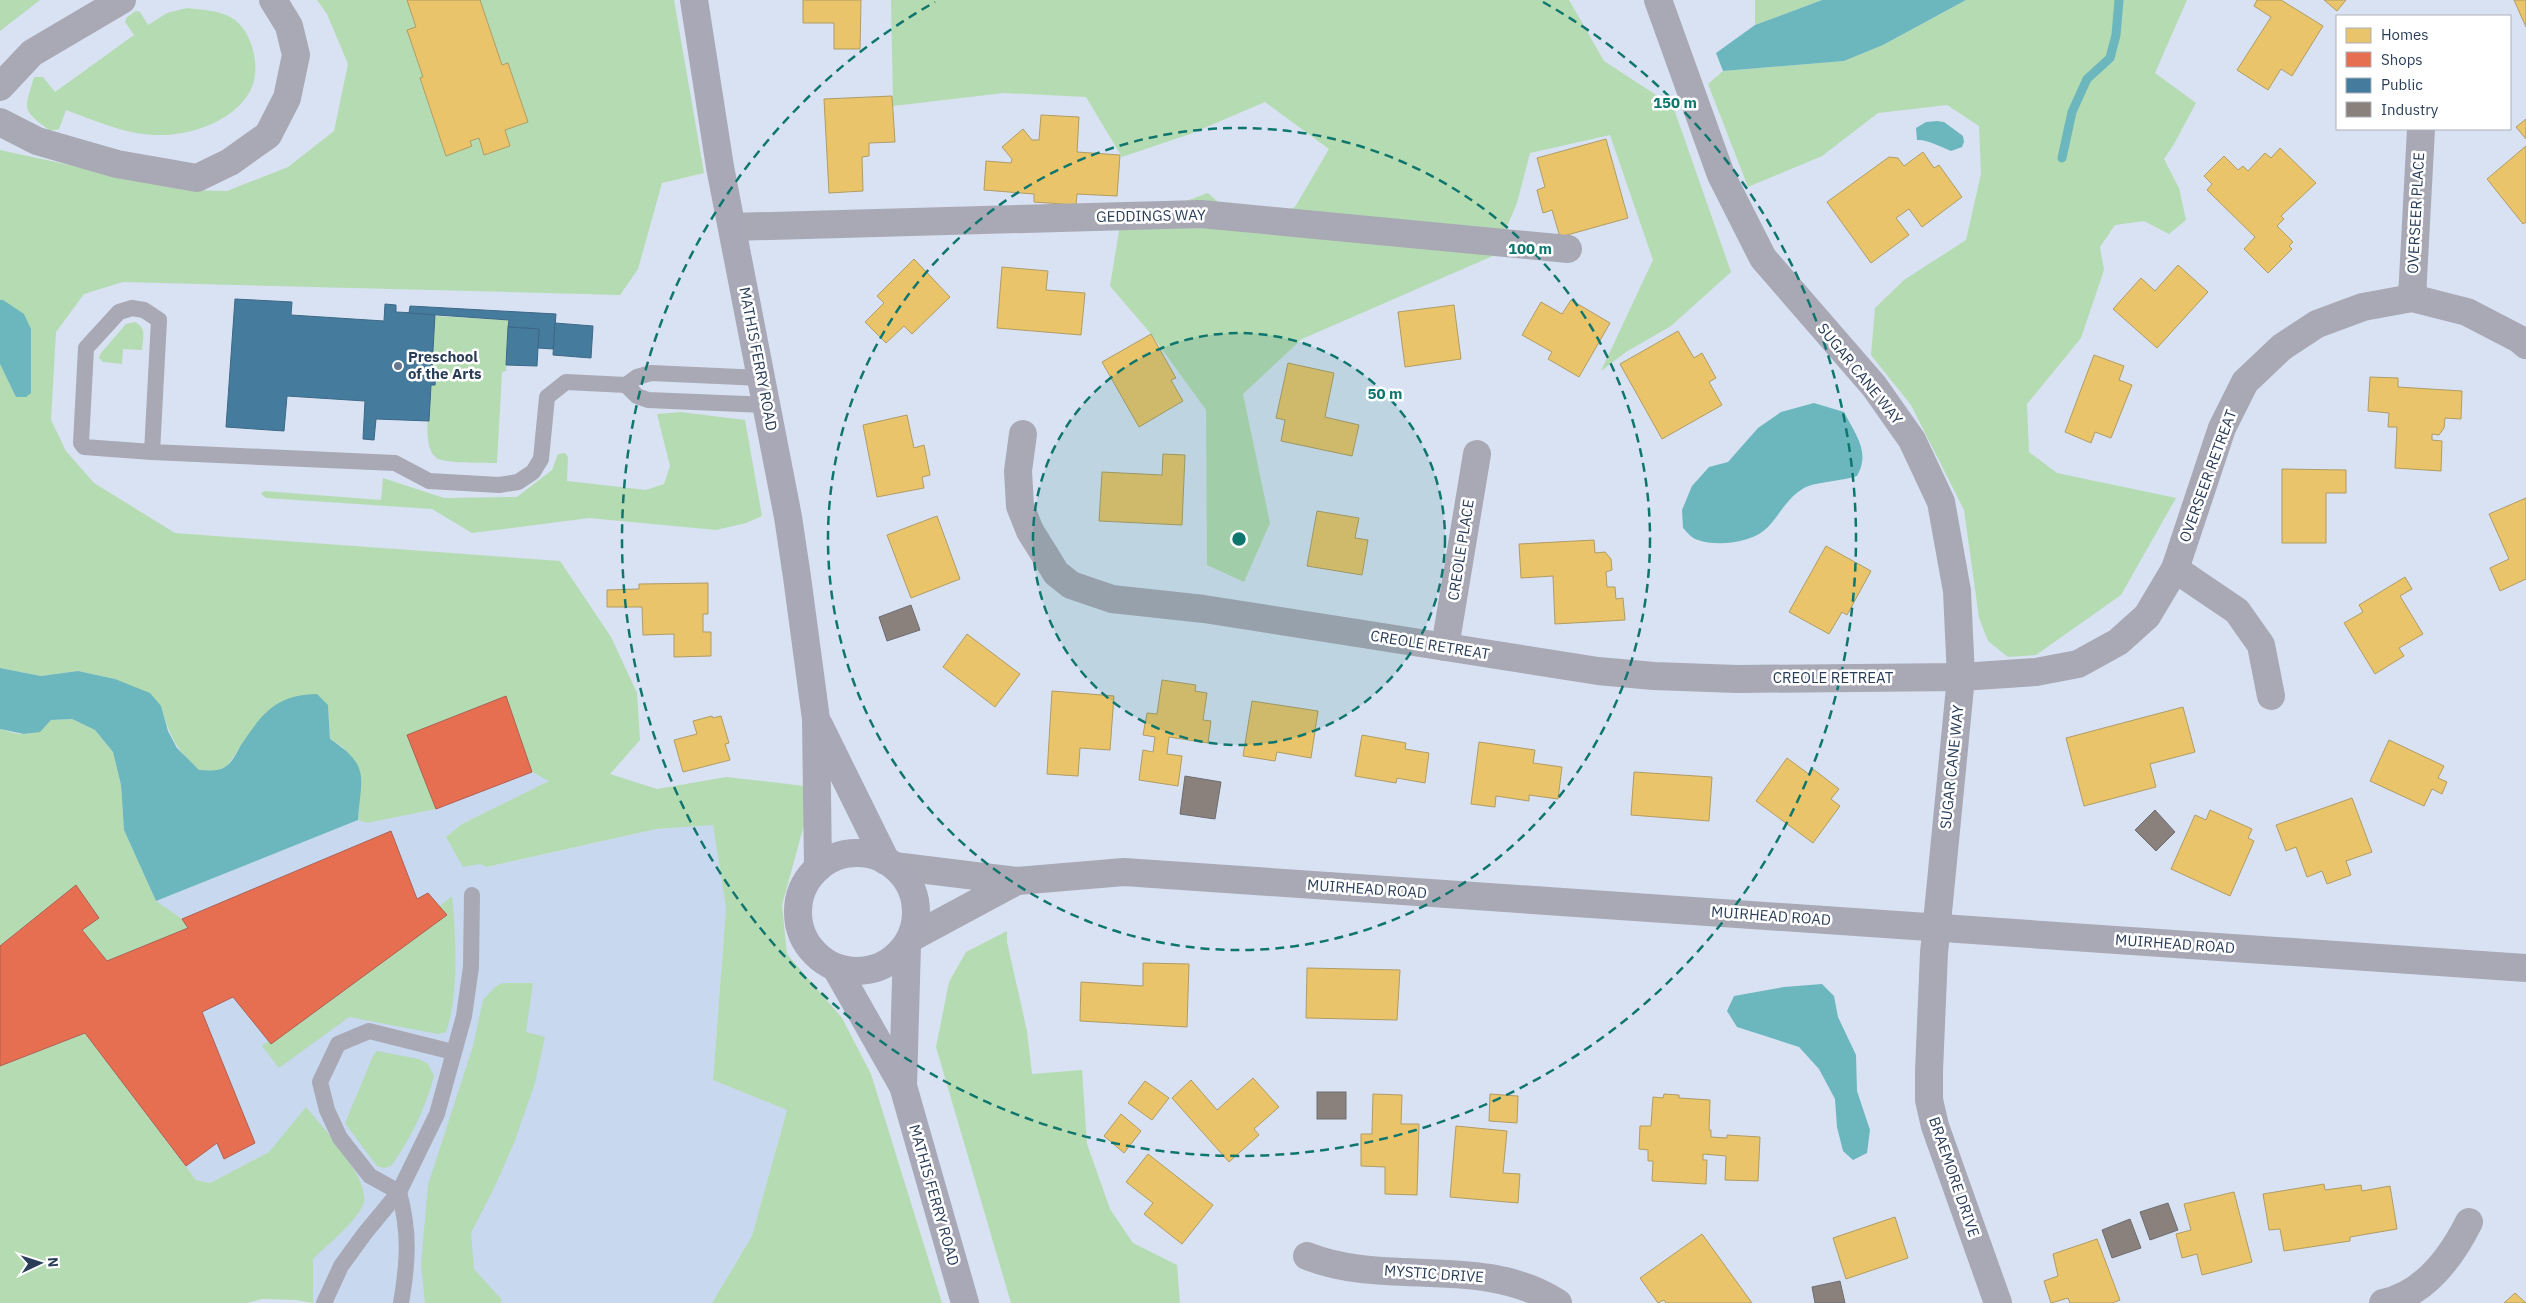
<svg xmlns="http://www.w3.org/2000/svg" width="2526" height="1303" font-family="'IBM Plex Sans',sans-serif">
<rect width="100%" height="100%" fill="#d8e2f2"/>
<polygon fill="#c7d8ef" points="506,696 532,772 550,781 462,824 446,837 463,866 480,863 488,867 656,829 713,824 726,908 713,1080 787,1110 752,1236 712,1303 313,1303 312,1277 314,1252 269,1152 210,1183 196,1180 85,1033 0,1066 0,946 76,885 99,918 82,931 107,961 187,928 182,919 156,901 358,820 367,823 436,809 407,735"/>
<g fill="#b5dbb2">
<polygon points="0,0 40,0 0,31"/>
<path d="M317 0H674L704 173 662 183 638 269 620 295 123 282 84 294 56 332 51 420 66 451 94 483 175 533 560 561 611 637 637 693 640 740 610 774 657 789 726 777 805 786 804 825 782 905 787 954 842 1018 871 1074 942 1303H712L752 1236 787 1110 713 1080 726 908 713 825 656 829 487 867 480 864 463 867 446 837 462 824 549 781 532 772 506 696 408 735 436 809 367 823 358 820 359 802 344 748 330 739 328 705 239 749 227 766 216 771 198 770C175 747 170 737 161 706L115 679 78 671 41 676 0 668V364L16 396 3 300H0V150L185 190 227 191 288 167 334 131 348 64 327 14Z"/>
<polygon points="891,0 1569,0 1604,61 1673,106 1731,272 1671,326 1626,352 1601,371 1653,260 1610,135 1530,153 1517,203 1495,255 1302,339 1243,394 1270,523 1244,582 1207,565 1206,410 1151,334 1110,286 1120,225 1208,193 1249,230 1295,207 1329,149 1265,102 1190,134 1122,157 1086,97 1004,93 893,106"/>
<polygon points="1755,0 1822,0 1755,25"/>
<polygon points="1966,0 2187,0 2155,73 2196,103 2174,144 2164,159 2179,188 2186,220 2169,234 2144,221 2115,225 2100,247 2104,270 2081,338 2027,404 2029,452 2057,473 2176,498 2121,595 2036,655 2008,657 1988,641 1979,618 1964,510 1911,405 1871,355 1875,308 1904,280 1966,240 1981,174 1979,126 1947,105 1878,113 1822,156 1748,187 1708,84 1723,71 1844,61 1883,45"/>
<path d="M187 8C202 10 222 10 235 20 254 35 262 72 249 93 232 122 189 136 157 135 126 135 94 120 66 110L59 129 50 131C21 108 24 112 34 77H43L55 92 134 35 125 22 127 17 136 11 140 12 148 25 167 13Z"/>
<path d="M435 316 509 320 506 371 502 372 497 463C480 462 459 464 442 460 419 456 430 403 431 385H435V369H432Z"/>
<path d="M135 322C147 328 143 338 142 350L123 349 122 364 103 362 99 358 101 353 126 324Z"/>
<polygon points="680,412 745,420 762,516 746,523 716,530 589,518 472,533 432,509 266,498 261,494 264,491 381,500 383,478 444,498 517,497 552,470 558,454 565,453 568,457 567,481 646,490 664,484 670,466 657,414"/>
<path d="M72 719 95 730 113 752 121 785 124 830 156 901 182 919 188 928 107 961 82 930 98 918 76 885 0 946V729C23 736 34 738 51 720Z"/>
<path d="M452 896C456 935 459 995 446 1032L438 1034 349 1017 279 1068 262 1046 268 1041 271 1044Z"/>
<polygon points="1007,931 1007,942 1027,1031 1032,1074 1082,1070 1087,1144 1110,1209 1133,1243 1177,1265 1180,1303 1011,1303 936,1047 949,982 966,952"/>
<polygon points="503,983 533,983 526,1032 545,1037 535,1083 514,1143 495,1186 471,1233 474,1269 502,1300 500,1303 425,1303 421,1265 428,1185 473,1046 483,1000 496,986"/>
<path d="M85 1033 196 1180 210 1183 269 1152 306 1107C321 1126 373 1180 363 1205 355 1223 327 1245 313 1259V1303L296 1300 262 1299 247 1303H0V1066Z"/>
<path d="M377 1051 419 1059 428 1064 434 1076C426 1107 410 1140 391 1166L384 1168 377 1166 345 1123 373 1056Z"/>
</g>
<g fill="#6cb7bd">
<polygon points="1822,0 1966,0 1883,45 1844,61 1723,71 1716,53 1755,25"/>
<path d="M1937 121 1944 122 1963 136 1964 142 1962 147 1951 151C1942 147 1926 139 1917 140L1916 128 1926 122Z"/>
<polygon points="0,300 3,300 24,314 31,329 31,393 26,397 16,397 0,364"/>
<path d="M1814 403 1844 412C1855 434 1871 452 1857 476 1842 481 1815 482 1804 488 1788 497 1780 514 1768 527 1753 543 1717 547 1698 540 1692 539 1687 532 1683 528L1682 510 1692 486 1709 467 1728 462 1758 428 1781 412Z"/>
<path d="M0 668 41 676 78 671 115 679 150 693 161 706 168 731 177 748 199 770C208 770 217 772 225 767 232 763 237 752 241 745 263 713 275 695 317 694L328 705 330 739C371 766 361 777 358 820L156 901 124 830 121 785 113 752 95 730 72 719 51 720 40 732 24 734 0 729Z"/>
<polygon points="1822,984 1834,996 1838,1017 1856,1055 1857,1091 1870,1130 1867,1153 1853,1160 1843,1151 1837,1127 1835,1099 1819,1069 1799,1047 1737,1027 1727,1011 1734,996 1784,987"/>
</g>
<g fill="#e9c46a" stroke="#b09c65">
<polygon points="407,0 480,0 502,65 508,63 528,122 505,130 510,146 484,155 479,138 470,141 472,146 446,156 420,78 423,77 407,30 416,27"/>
<polygon points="803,0 861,0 860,49 834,49 834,23 803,23"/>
<polygon points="2257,0 2281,0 2323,26 2292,76 2281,69 2268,90 2237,70 2271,17 2254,6"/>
<polygon points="2324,0 2346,0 2337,11"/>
<polygon points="2514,0 2526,0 2526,27"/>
<polygon points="892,96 895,142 869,143 869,156 862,157 863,191 829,193 824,99"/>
<polygon points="1041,115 1079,117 1077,152 1120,155 1117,196 1077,194 1076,205 1034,202 1034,194 984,190 986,161 1011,163 1012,159 1002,147 1023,129 1032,140 1039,140"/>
<polygon points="2526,119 2526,139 2516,127"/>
<polygon points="1606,139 1628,218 1560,237 1552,210 1543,213 1537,190 1545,187 1537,158"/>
<polygon points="2526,146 2526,222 2523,224 2487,179"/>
<polygon points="2280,148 2316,183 2281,216 2284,219 2277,226 2293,242 2289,246 2292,249 2268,273 2244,249 2255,237 2207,190 2212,184 2204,176 2224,156 2238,170 2243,166 2248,171 2265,153 2271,158"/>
<polygon points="1923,152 1934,168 1939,165 1962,197 1922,227 1909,209 1896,218 1909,235 1871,263 1827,202 1889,157 1898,158 1904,166"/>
<polygon points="914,259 950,297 912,334 904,326 886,343 865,322 884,303 877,296"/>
<polygon points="2178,265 2208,292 2157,348 2113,309 2141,278 2155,291"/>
<polygon points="1002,267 1048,271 1046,290 1085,293 1081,335 997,328"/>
<polygon points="1571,300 1610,323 1579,377 1548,359 1552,352 1522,335 1541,302 1562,314"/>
<polygon points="1454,305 1461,359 1405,367 1398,312"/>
<polygon points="1678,331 1694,358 1702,353 1716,378 1709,382 1722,405 1662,439 1620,364"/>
<polygon points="1151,334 1176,378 1171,380 1183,401 1139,427 1102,362"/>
<polygon points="2094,355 2124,366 2119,380 2132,385 2111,438 2095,432 2091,443 2065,432"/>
<polygon points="1288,363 1334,373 1325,417 1359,425 1352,456 1281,441 1285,420 1276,418"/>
<polygon points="2370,377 2398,378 2398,387 2462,391 2461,419 2445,418 2444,428 2439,435 2432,434 2432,440 2442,441 2441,471 2395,468 2397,427 2388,427 2389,413 2368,411"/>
<polygon points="907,415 914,448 924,445 930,475 922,477 924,488 877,497 863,425"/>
<polygon points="1163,454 1185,455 1182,525 1099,521 1102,472 1162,475"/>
<polygon points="2282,469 2346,470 2346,493 2326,493 2326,543 2282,543"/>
<polygon points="2526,498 2526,579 2500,591 2490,568 2509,559 2489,514"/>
<polygon points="1317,511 1359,518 1355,538 1368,540 1362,575 1307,566"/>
<polygon points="937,516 960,579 911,598 887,535"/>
<polygon points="1594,540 1595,553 1605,552 1611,559 1612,570 1606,572 1607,587 1615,587 1616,599 1623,598 1625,620 1555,624 1553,576 1521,578 1519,544"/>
<polygon points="1826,546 1871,571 1847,615 1842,612 1829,634 1789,612"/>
<polygon points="2405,577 2412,589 2400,596 2423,634 2399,648 2404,656 2375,674 2344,623 2363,612 2359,605"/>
<polygon points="708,583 708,614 703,614 703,632 711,632 711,656 674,657 674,634 643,635 642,607 607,607 607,590 639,589 639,584"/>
<polygon points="967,634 1020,674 995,707 943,667"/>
<polygon points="1162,680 1196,685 1195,691 1207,693 1203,720 1211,721 1208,743 1169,737 1167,754 1182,756 1178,786 1139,780 1143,750 1153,752 1155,737 1143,735 1147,713 1157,714"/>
<polygon points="1052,691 1114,696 1110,750 1080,748 1078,776 1047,774"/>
<polygon points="1252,701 1318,711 1311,758 1277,752 1275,761 1243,756"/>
<polygon points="2183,707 2195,752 2150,764 2156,787 2084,806 2066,738"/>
<polygon points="712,716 713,718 721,716 729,743 725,744 730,760 683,772 674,740 697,734 693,721"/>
<polygon points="1362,735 1406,743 1405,749 1429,753 1425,783 1397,778 1396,783 1355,776"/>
<polygon points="2389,740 2444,766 2438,778 2447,782 2442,794 2432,789 2424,806 2370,781"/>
<polygon points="1479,742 1535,750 1533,763 1562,767 1558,799 1529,795 1529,801 1496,796 1495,807 1471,804"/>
<polygon points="1787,758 1810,775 1813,769 1839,789 1831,799 1840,806 1813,843 1756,801"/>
<polygon points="1634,772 1712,777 1709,821 1631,815"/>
<polygon points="2352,798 2372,852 2346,861 2351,875 2327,884 2322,871 2307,877 2296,847 2286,851 2276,825"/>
<polygon points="2210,810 2252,829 2248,838 2254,841 2230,896 2171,869 2195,815 2206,820"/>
<polygon points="1143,963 1189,964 1187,1027 1080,1021 1081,982 1143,986"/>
<polygon points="1307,968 1400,970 1397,1020 1306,1018"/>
<polygon points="1253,1078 1279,1107 1254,1129 1259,1135 1229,1162 1172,1098 1191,1080 1217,1110"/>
<polygon points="1145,1081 1169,1098 1152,1120 1128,1103"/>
<polygon points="1373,1094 1402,1095 1401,1124 1419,1124 1417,1195 1385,1194 1385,1167 1361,1166 1361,1134 1372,1134"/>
<polygon points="1490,1094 1518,1096 1517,1123 1489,1121"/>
<polygon points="1664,1094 1679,1095 1679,1098 1710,1100 1709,1130 1711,1130 1711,1137 1727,1138 1727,1135 1760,1137 1758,1181 1725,1180 1726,1156 1703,1154 1703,1160 1707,1160 1706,1184 1652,1181 1653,1161 1648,1161 1648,1150 1639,1149 1640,1126 1651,1126 1653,1097 1663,1098"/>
<polygon points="1121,1114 1141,1131 1124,1153 1104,1136"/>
<polygon points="1456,1126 1507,1131 1503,1173 1520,1174 1518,1203 1450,1197"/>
<polygon points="1148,1154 1213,1205 1182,1244 1144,1214 1153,1203 1126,1182"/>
<polygon points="2324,1184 2325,1190 2361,1185 2362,1191 2390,1186 2397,1229 2350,1237 2350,1241 2284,1251 2280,1229 2269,1230 2263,1194"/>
<polygon points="2234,1192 2252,1262 2202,1275 2197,1254 2182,1258 2176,1234 2191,1230 2184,1204"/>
<polygon points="1895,1217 1908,1258 1846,1279 1833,1238"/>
<polygon points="1702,1234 1752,1303 1666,1303 1664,1300 1658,1303 1640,1278"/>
<polygon points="2097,1239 2120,1300 2112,1303 2070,1303 2068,1298 2051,1303 2044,1281 2058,1276 2053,1254"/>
<polygon points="2515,1293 2526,1303 2504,1303"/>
</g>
<g fill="#e76f51" stroke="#ae6053">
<polygon points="506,696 532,772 436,809 407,735"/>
<polygon points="391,831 417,899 428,893 447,915 271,1044 233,997 202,1012 255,1143 224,1159 217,1143 186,1166 85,1033 0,1066 0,946 76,885 99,918 82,930 107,961 188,928 182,919"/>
</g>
<g fill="#457b9d" stroke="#3d6888">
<polygon points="235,299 292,302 291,315 384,321 385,304 396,305 396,312 435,314 432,369 436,369 435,385 431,385 429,421 376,419 374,440 363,439 365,401 287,396 284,431 226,427"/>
<polygon points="410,306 556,314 553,349 538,348 539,329 508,327 509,320 409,313"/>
<polygon points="555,323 593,326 591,358 553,355"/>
<polygon points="508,327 539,329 537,366 506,365"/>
</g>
<g fill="#8a817c" stroke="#6d6d71">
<polygon points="911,605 920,630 887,641 879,617"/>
<polygon points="1185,776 1221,782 1215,819 1180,814"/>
<polygon points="2155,810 2175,832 2156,851 2135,830"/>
<rect x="1317" y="1092" width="29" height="27"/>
<polygon points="2168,1203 2178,1230 2150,1240 2140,1212"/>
<polygon points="2130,1219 2141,1248 2112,1258 2102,1230"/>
<polygon points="1840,1281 1845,1303 1815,1303 1812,1287"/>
</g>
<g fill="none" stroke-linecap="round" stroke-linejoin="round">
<polyline stroke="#6cb7bd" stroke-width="9" points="2062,158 2072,112 2087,79 2110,58 2116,35 2119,0"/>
<g stroke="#a9a8b5" stroke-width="16">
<polyline points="626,385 637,396 648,400 767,405"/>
<polyline points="152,452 84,447 81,443 86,348 119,312 132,308 144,310 159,320 152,452 395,463 429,481 499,485 518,482 533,472 541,459 547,397 566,382 626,385 637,377 651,373 762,378"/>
<polyline points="324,1303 341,1266 365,1233 399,1192 437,1114 464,1016 471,967 472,895"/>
<path d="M401 1303C408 1262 410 1233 399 1192L370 1176 340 1138 327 1110 320 1082 338 1044 369 1031 453 1052"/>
</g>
<g stroke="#a9a8b5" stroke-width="28">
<polyline points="1658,0 1721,175 1763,258 1874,386 1912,440 1941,502 1957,591 1961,677 1934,953 1929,1071 1929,1100 1935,1126 1998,1303"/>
<polyline points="0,87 32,53 122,0"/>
<polyline points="0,122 37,141 117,164 197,178 230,162 268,135 287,98 296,55 289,26 273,0"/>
<polyline points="732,227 1201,214 1568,249"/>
<polyline points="2412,298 2421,129"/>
<polyline points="1023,434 1018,471 1020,506 1030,531 1045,555 1056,573 1071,585 1112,599 1204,609 1598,671 1654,676 1737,679 1961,677 2036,672 2078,664 2118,642 2147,616 2175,569 2222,428 2245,382 2282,347 2317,324 2363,307 2412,298 2467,312 2519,339 2526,345"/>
<polyline points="2175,569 2237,611 2261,645 2271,696"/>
<polyline points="1445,647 1477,454"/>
<polyline points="894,866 1017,881 1124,872 2526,968"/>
<polyline points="911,938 1017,881"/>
<path d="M1307 1256C1387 1288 1482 1254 1558 1303"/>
<path d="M2383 1303C2425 1294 2451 1258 2469 1222"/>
</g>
<g stroke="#a8a8b6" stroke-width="28">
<polyline points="694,0 720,167 788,517 797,577 816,719 818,868"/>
<polyline points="819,725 886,861"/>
<circle cx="857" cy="912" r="59"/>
<polyline points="836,968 903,1086 965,1303"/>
<polyline points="903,1086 907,945"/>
</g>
</g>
<circle cx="1239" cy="539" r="206" fill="#0f766e" fill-opacity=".12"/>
<g fill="none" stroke="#0f766e" stroke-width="2.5" stroke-dasharray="9 6">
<circle cx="1239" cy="539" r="206"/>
<circle cx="1239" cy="539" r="411"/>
<path d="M1543 2A617 617 0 1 1 935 2"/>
</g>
<circle fill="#67778e" stroke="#fff" stroke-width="2" cx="398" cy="366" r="5"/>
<g text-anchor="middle" stroke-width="5" stroke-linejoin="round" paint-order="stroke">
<g font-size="15" fill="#2a3d58" stroke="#fff">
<text transform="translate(2416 213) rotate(-87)" y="5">OVERSEER PLACE</text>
<text transform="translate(1151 216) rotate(-1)" y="5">GEDDINGS WAY</text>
<text transform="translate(758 359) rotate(79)" y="5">MATHIS FERRY ROAD</text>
<text transform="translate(1860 374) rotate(51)" y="5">SUGAR CANE WAY</text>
<text transform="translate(2208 476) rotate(-70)" y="5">OVERSEER RETREAT</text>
<text transform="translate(1461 550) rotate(-81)" y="5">CREOLE PLACE</text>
<text transform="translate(1430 645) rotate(9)" y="5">CREOLE RETREAT</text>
<text x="1833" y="683">CREOLE RETREAT</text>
<text transform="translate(1952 767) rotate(-84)" y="5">SUGAR CANE WAY</text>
<text transform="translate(1367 889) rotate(4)" y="5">MUIRHEAD ROAD</text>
<text transform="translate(1771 916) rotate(4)" y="5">MUIRHEAD ROAD</text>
<text transform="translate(2175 944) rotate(4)" y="5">MUIRHEAD ROAD</text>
<text transform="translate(1954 1177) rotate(71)" y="5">BRAEMORE DRIVE</text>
<text transform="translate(934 1195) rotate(74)" y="5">MATHIS FERRY ROAD</text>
<text transform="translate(1434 1274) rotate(4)" y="5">MYSTIC DRIVE</text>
</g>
<g font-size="15" font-weight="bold" fill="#2a3d58" stroke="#fff" text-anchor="start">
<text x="408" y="362">Preschool<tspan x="408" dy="17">of the Arts</tspan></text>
</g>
</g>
<circle cx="1239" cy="539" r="8" fill="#0f766e" stroke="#fff" stroke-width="2.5"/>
<g font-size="15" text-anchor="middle" font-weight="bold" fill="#0f766e" stroke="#fff" stroke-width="5" stroke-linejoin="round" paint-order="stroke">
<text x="1675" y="108">150 m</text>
<text x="1530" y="254">100 m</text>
<text x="1385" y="399">50 m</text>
</g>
<rect x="2336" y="15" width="175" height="115" fill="#ffffff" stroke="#aab1bc"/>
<rect x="2346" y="28" width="25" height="15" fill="#e9c46a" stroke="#aab1bc"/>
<text x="2381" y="40" font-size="15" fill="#2a3d58">Homes</text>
<rect x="2346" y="52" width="25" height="15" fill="#e76f51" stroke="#aab1bc"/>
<text x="2381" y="65" font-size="15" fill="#2a3d58">Shops</text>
<rect x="2346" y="78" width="25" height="15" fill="#457b9d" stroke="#aab1bc"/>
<text x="2381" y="90" font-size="15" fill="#2a3d58">Public</text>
<rect x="2346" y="102" width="25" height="15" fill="#8a817c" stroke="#aab1bc"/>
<text x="2381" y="115" font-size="15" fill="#2a3d58">Industry</text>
<g transform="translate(40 1263) rotate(86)" stroke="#ffffff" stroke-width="4" paint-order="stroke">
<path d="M0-4L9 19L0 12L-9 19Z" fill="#2a3d58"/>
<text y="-8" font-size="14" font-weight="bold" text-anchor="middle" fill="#2a3d58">N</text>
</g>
</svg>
